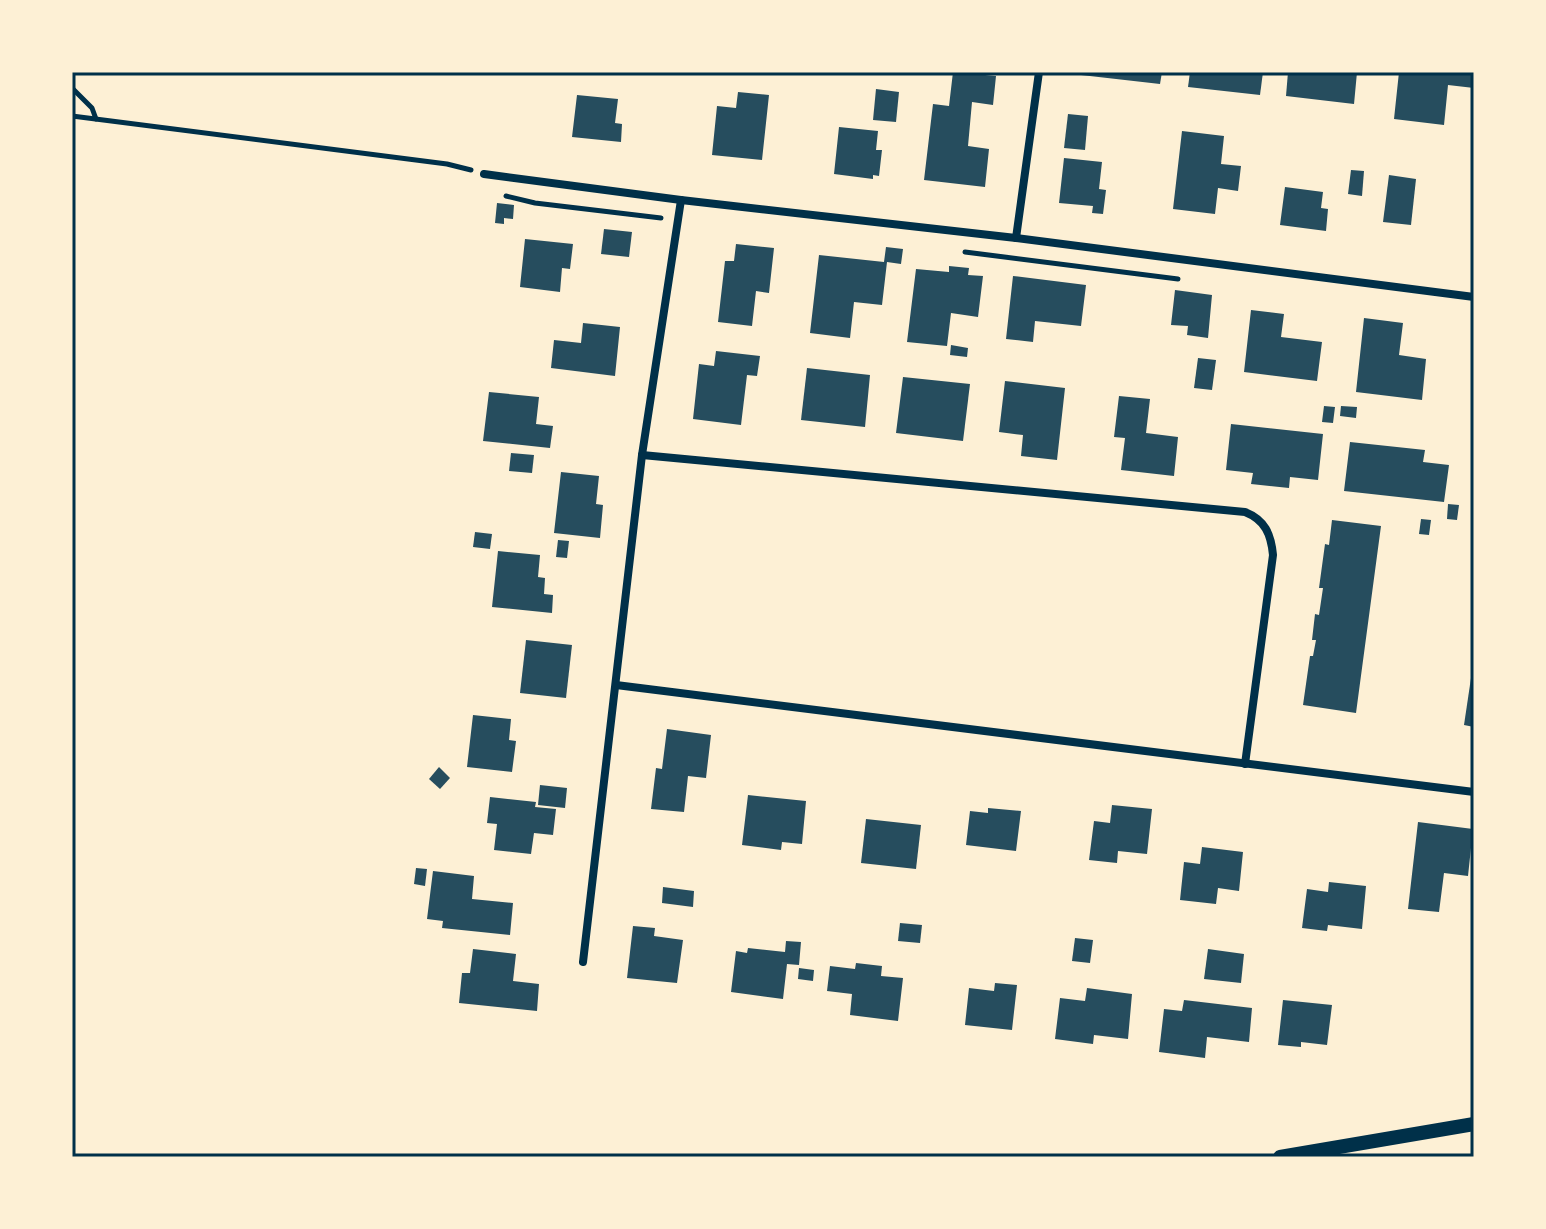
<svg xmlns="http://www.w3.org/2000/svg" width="1546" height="1229" font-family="Overpass,sans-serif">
<rect width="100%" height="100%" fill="#fdf0d5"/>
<g fill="#264d5e">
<polygon points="953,72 996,76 993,105 972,102 968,146 989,149 985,187 924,180 933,104 949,106"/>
<polygon points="1081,72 1162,72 1160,84 1081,75"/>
<polygon points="1190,72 1263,72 1260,95 1188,87"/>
<polygon points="1288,72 1357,72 1354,104 1286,96"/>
<polygon points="1399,72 1474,72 1474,88 1448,85 1444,125 1394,119"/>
<polygon points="876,89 899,92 896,122 873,120"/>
<polygon points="738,92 769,95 762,160 712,155 717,106 736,108"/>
<polygon points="577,95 618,99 615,123 622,124 621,142 572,137"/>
<polygon points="1068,114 1088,116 1085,150 1064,148"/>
<polygon points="839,127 878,131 876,150 882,150 879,176 873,175 873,179 834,174"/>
<polygon points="1182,131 1224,136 1221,164 1241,166 1238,191 1218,188 1215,214 1173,209"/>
<polygon points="1064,158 1102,162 1099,189 1106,190 1103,214 1092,213 1093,206 1059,203"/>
<polygon points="1351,170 1364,171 1362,196 1348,194"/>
<polygon points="1389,175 1416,179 1411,225 1383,222"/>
<polygon points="1285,187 1323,192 1321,208 1328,209 1326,231 1280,225"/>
<polygon points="497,203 514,205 513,219 504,218 504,224 495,223"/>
<polygon points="604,229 632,232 629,257 601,254"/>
<polygon points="525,239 573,244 570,269 562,268 560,292 520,287"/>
<polygon points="736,244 774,248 769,293 756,291 752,326 718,322 725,261 734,261"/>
<polygon points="886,247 903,249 901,264 887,262 882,305 854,302 850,338 810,333 819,255 884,262"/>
<polygon points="949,266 969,268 968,275 983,276 978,317 951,313 947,346 907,342 916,269 949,272"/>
<polygon points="1013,276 1086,285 1081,326 1035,321 1033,342 1006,339"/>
<polygon points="1175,290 1212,295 1208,338 1187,335 1188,326 1171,325"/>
<polygon points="1251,310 1284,314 1281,337 1322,342 1317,381 1244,372"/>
<polygon points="1364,318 1403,323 1399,355 1426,359 1422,400 1356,392"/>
<polygon points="583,323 620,327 615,376 551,368 554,340 581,343"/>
<polygon points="951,345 968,348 967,357 950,355"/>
<polygon points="716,351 760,356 757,376 747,375 741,425 693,419 699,364 714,366"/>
<polygon points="1198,358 1216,360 1212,390 1194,388"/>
<polygon points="807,368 870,375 865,427 801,420"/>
<polygon points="903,377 970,384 963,441 896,433"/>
<polygon points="1005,381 1065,388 1057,460 1021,456 1023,435 999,432"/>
<polygon points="489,392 539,397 536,424 553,426 550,448 483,441"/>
<polygon points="1119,396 1150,399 1146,433 1178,437 1174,476 1121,470 1125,438 1114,437"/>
<polygon points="1324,406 1335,407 1333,423 1322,422"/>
<polygon points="1341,406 1357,407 1356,418 1340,416"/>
<polygon points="1231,424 1323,434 1318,480 1290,477 1289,488 1251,484 1253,473 1226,470"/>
<polygon points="1350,442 1425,450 1423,462 1449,465 1444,502 1344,491"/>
<polygon points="511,453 534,455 532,473 509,471"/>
<polygon points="561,472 599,476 596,504 603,505 600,538 554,533"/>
<polygon points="1448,504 1459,505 1457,520 1447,519"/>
<polygon points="1421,519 1431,520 1429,535 1419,534"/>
<polygon points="1332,520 1381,526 1356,713 1303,705 1310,656 1313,656 1316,640 1312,640 1315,614 1319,615 1323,588 1319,588 1325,544 1329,545"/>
<polygon points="475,532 492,534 490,549 473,547"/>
<polygon points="558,540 569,541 567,558 556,557"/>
<polygon points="498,551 540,555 538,577 545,578 544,594 553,595 552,613 492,607"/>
<polygon points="526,640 572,645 566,698 520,693"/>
<polygon points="1471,678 1474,678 1474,727 1464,725"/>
<polygon points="473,715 511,719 509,740 516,741 512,772 467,767"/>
<polygon points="667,729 711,735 706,778 688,776 684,812 651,809 656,768 662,769"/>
<polygon points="439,767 450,778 440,789 429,779"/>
<polygon points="540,785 567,788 565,808 538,805"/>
<polygon points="748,795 806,801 802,844 782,842 781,850 742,845"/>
<polygon points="490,797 536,802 535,807 556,809 553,835 534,833 531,854 494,850 497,824 487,823"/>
<polygon points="1112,805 1152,809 1147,854 1118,851 1117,863 1089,860 1094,821 1110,823"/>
<polygon points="988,808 1021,811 1016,851 966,845 970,811 988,813"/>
<polygon points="866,819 921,825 916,869 861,863"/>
<polygon points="1418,822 1473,829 1468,876 1444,873 1439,912 1408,909"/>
<polygon points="1202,847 1243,852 1239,891 1218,888 1216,904 1180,900 1184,862 1200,864"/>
<polygon points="416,868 427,869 425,886 414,884"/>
<polygon points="433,871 474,876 472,899 513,903 510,935 442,928 443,921 427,919"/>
<polygon points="1329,882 1366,886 1362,929 1328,925 1327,931 1302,928 1307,889 1328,892"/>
<polygon points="663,887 694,891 693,907 662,903"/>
<polygon points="900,923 922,925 920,943 898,941"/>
<polygon points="633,926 655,928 654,936 683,940 677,983 627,978"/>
<polygon points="1075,938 1093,940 1090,963 1072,961"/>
<polygon points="786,941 801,942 799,965 787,964 783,999 731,992 736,951 747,953 748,948 785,952"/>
<polygon points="473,949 516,954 513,981 539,984 537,1011 459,1003 462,973 470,973"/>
<polygon points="1208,949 1244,954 1241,983 1204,979"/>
<polygon points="856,963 882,966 881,976 903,978 898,1021 850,1015 852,994 827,991 830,966 855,969"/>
<polygon points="799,968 814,970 813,981 798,979"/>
<polygon points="995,983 1017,985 1012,1030 965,1025 969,988 994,991"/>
<polygon points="1087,988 1132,994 1128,1039 1094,1035 1093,1044 1055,1039 1060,998 1085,1001"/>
<polygon points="1184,1000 1252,1008 1249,1042 1207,1037 1205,1058 1159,1052 1164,1009 1182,1011"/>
<polygon points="1283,1000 1332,1005 1327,1045 1301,1042 1301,1047 1278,1045"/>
</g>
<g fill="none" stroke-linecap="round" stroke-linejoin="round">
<g stroke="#003049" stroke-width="5">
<polyline points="72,88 92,108 96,119"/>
<polyline points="72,116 447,164 471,170"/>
<polyline points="506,196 535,203 661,218"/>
<polyline points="965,252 1178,279"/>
</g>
<g stroke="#003049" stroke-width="8">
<polyline points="484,174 681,200 1016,238 1474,297"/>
<polyline points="1016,238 1039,72"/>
<path d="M642 455 1245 512C1265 520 1271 534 1273 555L1245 764"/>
<polyline points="616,685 1474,792"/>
<polyline points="583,962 642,455 681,200"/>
</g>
<polyline stroke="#003049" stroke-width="14" points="1280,1157 1474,1124"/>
</g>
<rect width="1546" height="1229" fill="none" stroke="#fdf0d5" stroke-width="148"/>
<rect x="74" y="74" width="1398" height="1081" fill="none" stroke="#003049" stroke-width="3"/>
</svg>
